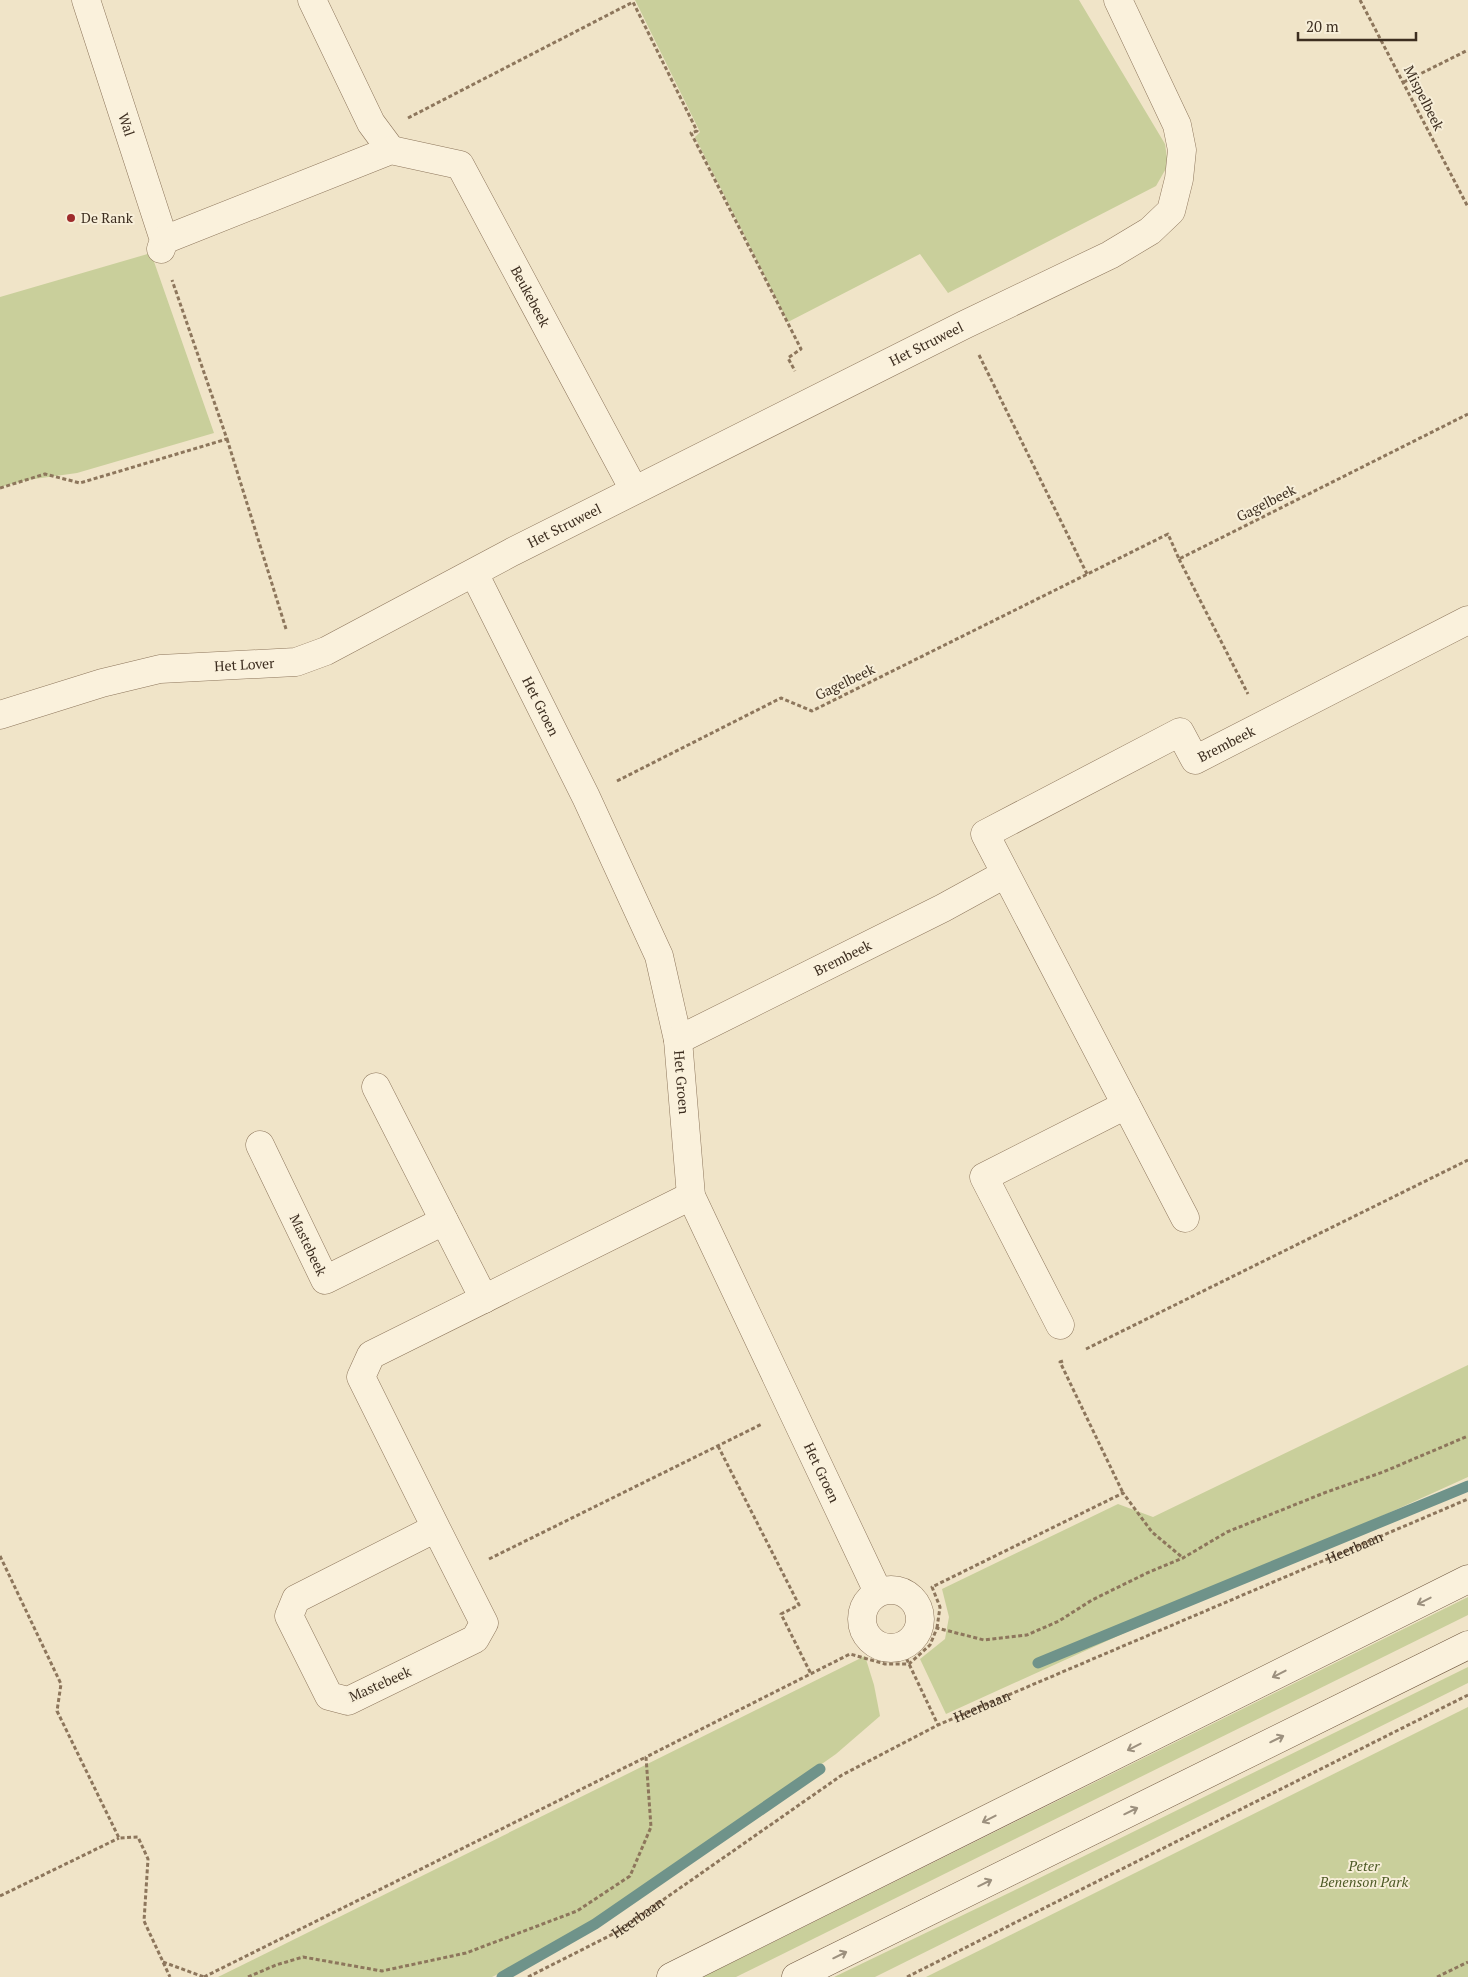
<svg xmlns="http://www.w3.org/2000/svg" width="1468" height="1977" font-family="'PT Serif',serif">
<rect width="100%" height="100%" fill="#f0e4c8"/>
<g fill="#c9cf9b">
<polygon points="635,0 1079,0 1165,144 1168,165 1156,186 948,293 920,254 788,322 695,137 700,132"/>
<polygon points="151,253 214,433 77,473 27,480 0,487 0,297"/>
<polygon points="1468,1365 1468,1477 946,1714 920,1659 945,1639 949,1617 942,1589 1118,1504 1153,1517"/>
<polygon points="1468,1597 1468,1615 736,1977 703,1977"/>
<polygon points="865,1656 874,1685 880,1716 836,1754 708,1844 604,1914 535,1956 492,1977 218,1977"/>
<polygon points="1468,1667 1468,1683 875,1977 834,1977 1013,1891"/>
<polygon points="1468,1707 1468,1977 926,1977"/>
</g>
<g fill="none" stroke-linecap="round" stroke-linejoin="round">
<g stroke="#6f938a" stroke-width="11">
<polyline points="1038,1663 1468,1486"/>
<polyline points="502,1977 595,1924 820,1769"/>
</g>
<defs>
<g id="street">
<path id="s2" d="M86 0 164 240 161 249"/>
<polyline points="312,0 371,123 391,150"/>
<path id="s3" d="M164 240 391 150 460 165 634 490"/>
<path id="s4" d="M474 573 586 797 659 956 678 1040 691 1196 878 1592"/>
<path id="s5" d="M0 715 102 683 160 669 296 662 326 651 512 552 964 325 1110 255 1150 231 1171 211 1179 179 1182 150 1177 125 1118 0"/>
<path id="s6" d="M678 1040 943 908 1005 874"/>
<polyline points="376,1087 484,1299"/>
<path id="s7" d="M260 1145 325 1280 444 1221"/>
<path id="s8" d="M1185 1218 985 834 1180 732 1195 760 1468 620"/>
<polyline points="1060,1325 984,1177 1126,1105"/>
<polyline points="436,1528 484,1623 475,1639 348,1701 329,1696 289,1616 296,1599 436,1528 361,1377 371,1355 691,1196"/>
<circle cx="891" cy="1619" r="29"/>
</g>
<g id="secondary">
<polyline points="671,1977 1468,1579"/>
<polyline points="796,1977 1468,1645"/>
</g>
</defs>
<use href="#street" stroke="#8d765c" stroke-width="29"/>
<use href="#secondary" stroke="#6f573f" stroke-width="29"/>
<g stroke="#8d765c" stroke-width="3" stroke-dasharray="4 2.5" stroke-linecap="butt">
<polyline points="1360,0 1468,207"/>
<polyline points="1404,82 1468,50"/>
<polyline points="408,118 633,2 697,131 691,133 801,349 788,358 795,371"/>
<polyline points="979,355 1087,574"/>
<polyline points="227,439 286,629"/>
<polyline points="0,488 45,474 80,483 227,439 172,280"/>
<polyline points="1179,559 1248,694"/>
<polyline points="617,781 781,698 812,711 1168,534 1179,559 1468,414"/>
<polyline points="1086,1349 1468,1160"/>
<polyline points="1063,1361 1060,1362 1123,1493"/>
<polyline points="718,1446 799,1605 781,1614 811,1674"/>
<polyline points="0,1556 61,1684 57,1711 119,1838 138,1837 148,1859 144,1921 170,1977"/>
<polyline points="489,1559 762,1424"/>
<polyline points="937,1628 940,1607 932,1587 1123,1493 1152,1532 1183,1558"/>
<polyline points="901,1647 938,1725"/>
<polyline points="0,1896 119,1838"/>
<polyline points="163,1962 204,1977"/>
<polyline points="204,1977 646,1757"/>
<polyline points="248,1977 276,1965 303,1957 382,1971 466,1953 577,1911 630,1876 651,1827 646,1757 850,1654 885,1664 909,1664 930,1645 937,1628 984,1640 1027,1635 1059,1621 1092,1600 1147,1573 1183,1558 1227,1532 1324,1493 1383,1472 1468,1436"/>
<path id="s1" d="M528 1977 617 1932 842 1775 938 1725 1468 1499"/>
<polyline points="907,1977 1468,1695"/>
<polyline points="1437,1977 1468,1962"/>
</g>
<use href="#street" stroke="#faf1dc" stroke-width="28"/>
<use href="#secondary" stroke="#faf1dc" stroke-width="28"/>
</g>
<defs><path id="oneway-shaft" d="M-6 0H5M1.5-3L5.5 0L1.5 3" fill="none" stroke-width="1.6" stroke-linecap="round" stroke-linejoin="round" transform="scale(1.25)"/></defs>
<g stroke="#9c907e">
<use href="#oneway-shaft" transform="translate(1424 1601) rotate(153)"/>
<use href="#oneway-shaft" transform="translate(1279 1674) rotate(153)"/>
<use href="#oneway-shaft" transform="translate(1277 1739) rotate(-26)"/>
<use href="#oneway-shaft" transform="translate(1134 1747) rotate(153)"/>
<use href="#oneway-shaft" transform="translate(1131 1811) rotate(-26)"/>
<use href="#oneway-shaft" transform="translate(989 1819) rotate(153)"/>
<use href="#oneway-shaft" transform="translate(985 1883) rotate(-26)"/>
<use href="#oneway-shaft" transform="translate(840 1955) rotate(-26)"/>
</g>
<circle fill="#9e2a2b" stroke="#f7eed8" stroke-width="2" cx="71" cy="218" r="5"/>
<g text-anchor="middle" stroke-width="4" stroke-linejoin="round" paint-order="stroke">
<g font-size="14" fill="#3d2e20" stroke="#f7eed8">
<text transform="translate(1424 98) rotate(63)" y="5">Mispelbeek</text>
<text dy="5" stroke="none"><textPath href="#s2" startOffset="131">Wal</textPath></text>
<text dy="5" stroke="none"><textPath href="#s3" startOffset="464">Beukebeek</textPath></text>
<text dy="5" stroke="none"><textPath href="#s5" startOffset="1009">Het Struweel</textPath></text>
<text transform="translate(1266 503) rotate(-27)" y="5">Gagelbeek</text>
<text dy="5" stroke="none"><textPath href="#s5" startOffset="604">Het Struweel</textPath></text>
<text dy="5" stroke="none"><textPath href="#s5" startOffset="251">Het Lover</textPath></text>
<text transform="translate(845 682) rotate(-26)" y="5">Gagelbeek</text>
<text dy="5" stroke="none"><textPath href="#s4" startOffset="149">Het Groen</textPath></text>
<text dy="5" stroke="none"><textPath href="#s8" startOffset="720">Brembeek</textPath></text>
<text dy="5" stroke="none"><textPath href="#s6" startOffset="184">Brembeek</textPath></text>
<text dy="5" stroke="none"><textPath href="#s4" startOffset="554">Het Groen</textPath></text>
<text dy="5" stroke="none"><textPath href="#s7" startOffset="111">Mastebeek</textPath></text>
<text dy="5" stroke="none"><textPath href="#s4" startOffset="974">Het Groen</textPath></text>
<text dy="5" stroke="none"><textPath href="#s1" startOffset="935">Heerbaan</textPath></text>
<text transform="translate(380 1684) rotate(-24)" y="5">Mastebeek</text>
<text dy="5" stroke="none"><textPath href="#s1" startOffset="530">Heerbaan</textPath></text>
<text dy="5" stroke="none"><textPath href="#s1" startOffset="125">Heerbaan</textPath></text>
</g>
<g font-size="14" fill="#3d2e20" stroke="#f7eed8" text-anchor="start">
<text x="81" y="223">De Rank</text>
</g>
<g font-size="14" font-style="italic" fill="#4d5a26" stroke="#f7eed8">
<text x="1364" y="1871">Peter<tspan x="1364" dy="16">Benenson Park</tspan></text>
</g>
</g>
<path d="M1298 32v8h118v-8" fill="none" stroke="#3d2e20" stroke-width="2.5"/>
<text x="1306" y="32" font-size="15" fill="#3d2e20" stroke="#f7eed8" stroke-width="4" paint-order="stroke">20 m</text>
</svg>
